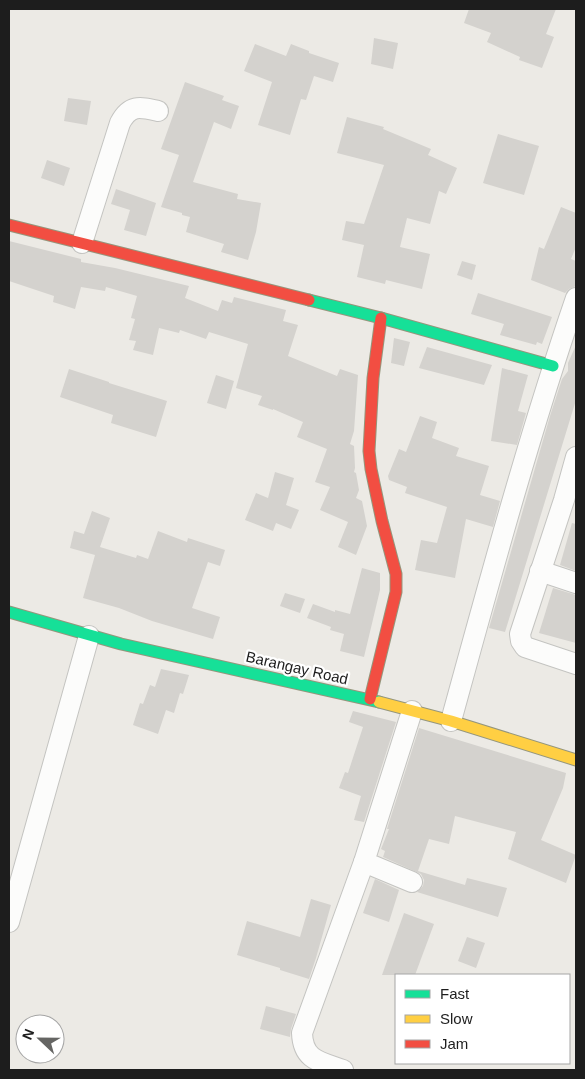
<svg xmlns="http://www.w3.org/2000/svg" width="585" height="1079" font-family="Arial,sans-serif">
<rect width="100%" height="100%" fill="#eceae5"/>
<g fill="#d4d2ce">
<polygon points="469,9 556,9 546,34 554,37 542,68 519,60 520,57 487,42 491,33 464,23"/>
<polygon points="374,38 398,43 393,69 371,64"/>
<polygon points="255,44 286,56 291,44 309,51 309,53 339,63 333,82 314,76 306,100 301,99 290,135 258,125 272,82 244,71"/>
<polygon points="185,82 224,96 222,100 239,106 231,129 214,122 193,182 238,194 237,199 261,203 256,232 248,260 221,252 224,244 186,232 190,217 182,215 182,213 161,207 179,155 161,149"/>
<polygon points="68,98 91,101 87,125 64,121"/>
<polygon points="347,117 384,127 383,129 431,149 428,155 457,168 446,194 439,191 430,224 407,218 400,247 430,254 422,289 386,280 385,284 357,277 364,245 342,240 346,221 364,224 384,165 337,153"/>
<polygon points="498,134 539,146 524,195 483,183"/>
<polygon points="47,160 70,168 64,186 41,178"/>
<polygon points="116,189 156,203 146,236 124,230 130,210 111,204"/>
<polygon points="561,207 576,213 576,247 571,259 576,261 576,286 569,289 565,293 531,280 539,247 544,249"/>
<polygon points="9,241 81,259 81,262 115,268 189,286 185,298 218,311 222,300 232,303 234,297 286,310 283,321 298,325 288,356 337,376 340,369 358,375 354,431 350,444 354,446 355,468 354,472 356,473 359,490 356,498 362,501 367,526 356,555 338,547 348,522 320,510 330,487 315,482 327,449 297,437 303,422 273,409 273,410 258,405 262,396 236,388 248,344 209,332 206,339 180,330 179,333 159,328 153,355 133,350 136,341 129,340 135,319 131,318 137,296 106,287 105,291 81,287 75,309 53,302 54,296 9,281"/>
<polygon points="462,261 476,265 472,280 457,275"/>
<polygon points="478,293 552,317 542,344 537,342 536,345 500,335 504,324 471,314"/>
<polygon points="394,338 410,342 404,366 391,363"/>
<polygon points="576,345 576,400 505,632 489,628 550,416 562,379 568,371 568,363"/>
<polygon points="427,347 492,365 484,385 419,368"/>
<polygon points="502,368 528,375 518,411 526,413 517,445 491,441"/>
<polygon points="69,369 109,382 109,383 167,401 156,437 111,423 113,415 60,397"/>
<polygon points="216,375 234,381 226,409 207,403"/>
<polygon points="420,416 437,422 432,438 459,448 456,456 489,466 480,495 500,501 493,527 466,519 455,578 415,570 421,540 437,543 447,507 405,493 407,487 389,480 388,476 399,449 406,452"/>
<polygon points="275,472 294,478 286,505 299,510 291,529 276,523 273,531 245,520 256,493 268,498"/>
<polygon points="92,511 110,518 100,547 136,558 137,555 148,559 158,531 187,542 188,538 225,550 220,566 208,562 192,608 220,617 213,639 152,621 119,608 83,598 95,555 70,548 74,531 84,534"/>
<polygon points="572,523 576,524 576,571 560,565"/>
<polygon points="362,568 380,573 380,590 364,657 340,651 344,634 330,630 331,627 307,618 313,604 335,612 335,610 350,614"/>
<polygon points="553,588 576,595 576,643 539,633"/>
<polygon points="285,593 305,599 300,613 280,606"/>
<polygon points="161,669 189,675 183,694 180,693 174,713 166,710 158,734 133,725 140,703 143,704 150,685 155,687"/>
<polygon points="353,711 396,722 364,822 354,820 361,796 339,788 345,772 348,773 363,727 349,722"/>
<polygon points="419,728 566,773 563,788 541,840 576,855 566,883 508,859 516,832 455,816 449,844 429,839 418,871 465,885 467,878 507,888 498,917 417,892 423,886 424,880 421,874 383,857 385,851 381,849 389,829 387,829"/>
<polygon points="375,879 399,890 389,922 363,913"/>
<polygon points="311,899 331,905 316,958 309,979 280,970 280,968 237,955 247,921 300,937"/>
<polygon points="404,913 434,924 415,975 382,975"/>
<polygon points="467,937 485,943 476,968 458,961"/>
<polygon points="266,1006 296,1014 291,1029 290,1037 260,1029"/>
</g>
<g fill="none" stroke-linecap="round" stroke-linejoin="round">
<defs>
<g id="street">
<path d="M82 243 120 123C130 104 140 107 158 111"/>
<polyline points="576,457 564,500 520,634 521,641 525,647 576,664"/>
<polyline points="540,571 576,583"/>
<polyline points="412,711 364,862 412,882"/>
<path d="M451 721C490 579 528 438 576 298"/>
<polyline points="9,922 89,636"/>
<path d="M343 1070C321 1062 303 1061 302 1033L364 862"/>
</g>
<g id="fast">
<polyline points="309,300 381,318 553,366"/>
<polyline points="9,612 121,644 379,702"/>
</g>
<polyline id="slow" points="379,702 451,721 576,760"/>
<g id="jam">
<polyline points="9,225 309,300"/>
<polyline points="370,699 396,592 396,574 382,521 371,469 369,451 373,378 381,318"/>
</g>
</defs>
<use href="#street" stroke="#c4c4c1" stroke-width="22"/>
<use href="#fast" stroke="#95967c" stroke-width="13"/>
<use href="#slow" stroke="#95967c" stroke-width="13"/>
<use href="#jam" stroke="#95967c" stroke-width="13"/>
<use href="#street" stroke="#fcfcfb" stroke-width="20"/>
<use href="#fast" stroke="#16e098" stroke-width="11"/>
<use href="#slow" stroke="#ffcf43" stroke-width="11"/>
<use href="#jam" stroke="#f24e42" stroke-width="11"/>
</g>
<g text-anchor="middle" stroke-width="4.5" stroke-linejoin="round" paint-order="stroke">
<g font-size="15" fill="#1d1d1d" stroke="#fff">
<text transform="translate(297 668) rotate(13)" y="5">Barangay Road</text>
</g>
</g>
<rect width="585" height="1079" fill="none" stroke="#1d1d1d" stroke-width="20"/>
<rect x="395" y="974" width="175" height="90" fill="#ffffff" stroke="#a5a5a5"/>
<rect x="405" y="990" width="25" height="8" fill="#16e098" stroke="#a5a5a5"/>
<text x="440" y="999" font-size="15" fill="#1d1d1d">Fast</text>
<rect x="405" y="1015" width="25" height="8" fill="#ffcf43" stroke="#a5a5a5"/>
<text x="440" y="1024" font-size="15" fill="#1d1d1d">Slow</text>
<rect x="405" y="1040" width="25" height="8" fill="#f24e42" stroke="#a5a5a5"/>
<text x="440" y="1049" font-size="15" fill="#1d1d1d">Jam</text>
<g transform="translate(40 1039) rotate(292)"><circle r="24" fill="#ffffff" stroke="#a5a5a5"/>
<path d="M0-4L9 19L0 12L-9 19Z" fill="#656563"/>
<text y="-8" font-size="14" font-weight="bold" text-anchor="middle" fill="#1d1d1d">N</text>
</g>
</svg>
